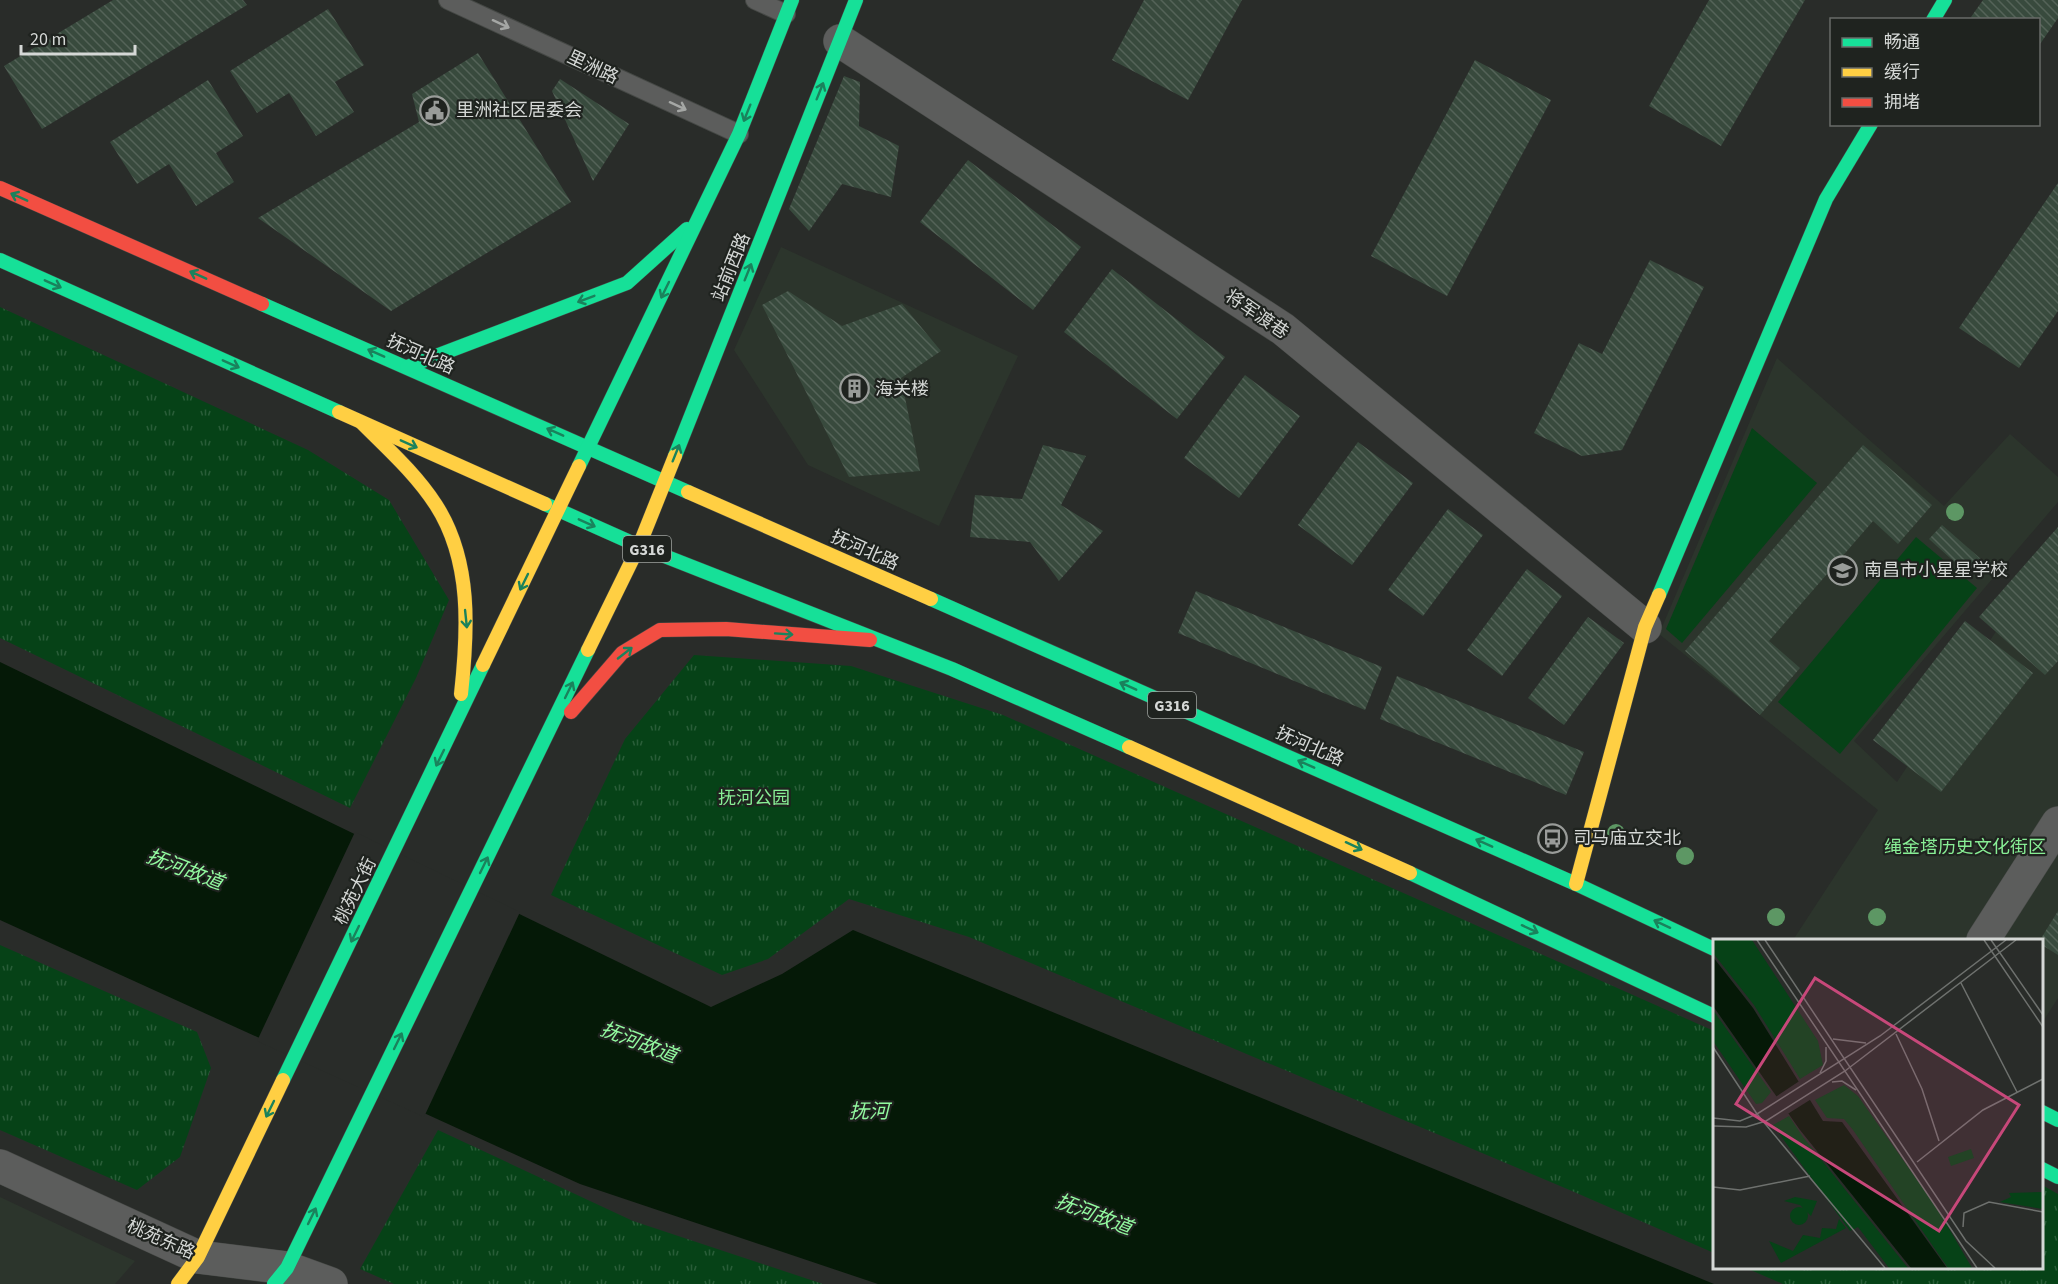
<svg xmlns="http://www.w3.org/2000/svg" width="2058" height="1284" font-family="'Source Sans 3','Noto Sans SC',sans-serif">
<defs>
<pattern id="park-tufts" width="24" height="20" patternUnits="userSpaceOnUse" patternTransform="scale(1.5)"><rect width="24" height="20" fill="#064217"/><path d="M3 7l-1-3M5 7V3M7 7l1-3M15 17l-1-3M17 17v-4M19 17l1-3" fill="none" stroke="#295d38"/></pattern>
<pattern id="building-back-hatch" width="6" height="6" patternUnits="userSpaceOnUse" patternTransform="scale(1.5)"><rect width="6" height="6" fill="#384a3d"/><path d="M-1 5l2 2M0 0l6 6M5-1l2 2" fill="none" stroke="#546358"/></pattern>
</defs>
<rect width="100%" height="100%" fill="#292c29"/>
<g fill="#2c352c">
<polygon points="781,247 1018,356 939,526 808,465 734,350"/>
<polygon points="1777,358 1944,506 2010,434 2058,477 2058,502 1854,741 1897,782 2058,537 2058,998 2042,1023 2042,940 1793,940 1878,810 1659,634"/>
<polygon points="0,1197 135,1261 115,1284 0,1284"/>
</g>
<g fill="url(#park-tufts)">
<polygon points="0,307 308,450 389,500 449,600 416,678 350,808 0,638"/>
<polygon points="694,655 851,666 1003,715 1714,1031 1714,1253 1572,1191 969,937 849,899 768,959 722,975 551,895 625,739"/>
<polygon points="0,945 197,1032 211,1068 180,1157 137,1190 0,1130"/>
<polygon points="438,1130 633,1221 823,1284 394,1284 360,1269"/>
<polygon points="2042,1185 2058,1194 2058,1284 1783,1284 1746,1268 2042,1268"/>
</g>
<g fill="#064217">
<polygon points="1752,428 1817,483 1682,643 1666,629"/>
<polygon points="1916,537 1977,588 1840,754 1778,702"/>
</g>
<polygon fill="#051907" points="0,662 711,1007 782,974 853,930 1714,1284 878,1284 580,1184 0,920"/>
<polygon fill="#292c29" points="355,832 520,912 424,1117 257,1041"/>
<g fill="url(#building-back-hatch)">
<polygon points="113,0 243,0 247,5 42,129 4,66"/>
<polygon points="1144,0 1242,0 1188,100 1112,60"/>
<polygon points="1709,0 1805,0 1721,146 1649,106"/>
<polygon points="1983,0 2058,0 2058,18 2038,47 2038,20 1975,20 1971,17"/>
<polygon points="328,9 364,65 335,82 354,112 316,136 289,93 257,113 230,71"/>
<polygon points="478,53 571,202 391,311 258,218 419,122 412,94"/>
<polygon points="1475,60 1551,100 1447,296 1371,256"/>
<polygon points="844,76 860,82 859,126 899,146 891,197 842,184 809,231 789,209"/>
<polygon points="560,79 629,124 593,181 552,91"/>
<polygon points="208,80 243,136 216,153 234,182 196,206 169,164 137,184 110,142"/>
<polygon points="968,160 1081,247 1033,310 920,222"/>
<polygon points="2058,183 2058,311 2019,368 1959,328"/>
<polygon points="1650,260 1704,287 1622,450 1582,456 1534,433 1579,343 1602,354"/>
<polygon points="1112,269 1225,357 1177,419 1064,332"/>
<polygon points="788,291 842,326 902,304 941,351 901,378 920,471 849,477 762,305"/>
<polygon points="1245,375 1300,416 1239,498 1184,458"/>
<polygon points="1358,442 1413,483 1352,565 1298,525"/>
<polygon points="1043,445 1086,456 1061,505 1103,531 1059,581 1030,542 970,537 975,495 1022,499"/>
<polygon points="1863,445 1932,505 1898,544 1873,521 1769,641 1800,668 1760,715 1685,651"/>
<polygon points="1448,509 1483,535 1423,616 1388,590"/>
<polygon points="1942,525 1982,560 1969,575 1929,539"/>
<polygon points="2058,527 2058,661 2045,675 1979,617"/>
<polygon points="1527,569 1562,596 1502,676 1467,650"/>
<polygon points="1196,591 1382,667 1365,710 1178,633"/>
<polygon points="1588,617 1624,643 1564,725 1528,698"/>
<polygon points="1965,621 2033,673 1941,792 1873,740"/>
<polygon points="1397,676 1584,752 1566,795 1380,719"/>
<polygon points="2058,911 2058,955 2042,945 2040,940"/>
</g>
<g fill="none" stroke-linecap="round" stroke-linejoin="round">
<defs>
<g id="lane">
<polyline points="448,0 739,134"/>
<polyline points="755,0 786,14"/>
</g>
<g id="street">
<polyline points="840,41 1283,329 1645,627"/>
<polyline points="1983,940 2058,823"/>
<polyline points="0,1166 198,1257 287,1268 331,1284"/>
</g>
<g id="fast">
<polyline points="1933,20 1945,0"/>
<polyline points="0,260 339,412"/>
<polyline points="262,304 688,492"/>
<polyline points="407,367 627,283 687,229"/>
<polyline points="675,456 856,0"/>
<polyline points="579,466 739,134 792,0"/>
<polyline points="545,504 639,546 952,669 1129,747"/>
<polyline points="1659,595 1826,199 1871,124"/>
<polyline points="931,599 1576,884 1714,949"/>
<polyline points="1410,873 1714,1016"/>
<polyline points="283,1080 483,665"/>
<polyline points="2042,1112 2058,1120"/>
<polyline points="2042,1169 2058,1177"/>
<polyline points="274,1284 287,1268 588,650"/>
</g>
<g id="slow">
<polyline points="339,412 545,504"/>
<path d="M362 423C388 449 416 474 436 505 472 561 468 631 461 694"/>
<polyline points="688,492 931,599"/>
<polyline points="588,650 639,546 675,456"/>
<polyline points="483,665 579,466"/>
<polyline points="1129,747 1410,873"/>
<polyline points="1576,884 1645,627 1659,595"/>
<polyline points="178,1284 198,1257 283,1080"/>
</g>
<g id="jam">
<polyline points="0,188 262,304"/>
<polyline points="571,712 622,653 660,630 726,629 870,640"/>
</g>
</defs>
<use href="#lane" stroke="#454845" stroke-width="20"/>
<use href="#street" stroke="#454845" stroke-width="34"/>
<use href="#fast" stroke="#454845" stroke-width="15"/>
<use href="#slow" stroke="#454845" stroke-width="15"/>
<use href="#jam" stroke="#454845" stroke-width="15"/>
<use href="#lane" stroke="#5c5d5c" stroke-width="18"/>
<use href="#street" stroke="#5c5d5c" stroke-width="33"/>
<use href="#fast" stroke="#16e098" stroke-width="14"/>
<use href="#slow" stroke="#ffcf43" stroke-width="14"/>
<use href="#jam" stroke="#f24e42" stroke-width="14"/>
</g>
<g fill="#5d9764">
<circle cx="1955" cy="512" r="9"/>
<circle cx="1616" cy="833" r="9"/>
<circle cx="1685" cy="856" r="9"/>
<circle cx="1776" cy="917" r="9"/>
<circle cx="1877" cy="917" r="9"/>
</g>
<defs><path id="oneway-shaft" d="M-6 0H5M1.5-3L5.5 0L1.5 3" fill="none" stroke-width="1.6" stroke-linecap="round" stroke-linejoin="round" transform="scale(1.5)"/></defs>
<g stroke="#a5a7a5">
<use href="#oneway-shaft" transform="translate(501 24) rotate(25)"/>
<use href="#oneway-shaft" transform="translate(678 106) rotate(25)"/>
</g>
<g stroke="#1a825c">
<use href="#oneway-shaft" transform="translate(820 91) rotate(-68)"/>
<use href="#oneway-shaft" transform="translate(747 113) rotate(112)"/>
<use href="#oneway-shaft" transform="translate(19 197) rotate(-156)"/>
<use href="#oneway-shaft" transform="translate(748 272) rotate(-68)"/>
<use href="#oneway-shaft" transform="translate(198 275) rotate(-156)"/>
<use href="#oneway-shaft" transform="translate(53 284) rotate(24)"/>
<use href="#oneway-shaft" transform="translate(665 290) rotate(116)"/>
<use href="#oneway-shaft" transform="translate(586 299) rotate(159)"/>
<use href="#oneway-shaft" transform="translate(376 353) rotate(-156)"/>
<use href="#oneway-shaft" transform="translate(231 364) rotate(24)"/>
<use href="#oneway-shaft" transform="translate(555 432) rotate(-156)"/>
<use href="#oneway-shaft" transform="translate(409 444) rotate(24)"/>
<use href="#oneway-shaft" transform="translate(676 453) rotate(-68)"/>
<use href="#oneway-shaft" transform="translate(587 523) rotate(24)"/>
<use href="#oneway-shaft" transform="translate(524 582) rotate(116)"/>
<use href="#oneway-shaft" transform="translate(466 619) rotate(84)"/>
<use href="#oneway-shaft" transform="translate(784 634) rotate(4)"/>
<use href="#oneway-shaft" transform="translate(625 653) rotate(-38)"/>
<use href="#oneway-shaft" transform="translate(1128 686) rotate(-156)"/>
<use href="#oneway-shaft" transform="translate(569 690) rotate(-64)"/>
<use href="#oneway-shaft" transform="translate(440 758) rotate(116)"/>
<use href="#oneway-shaft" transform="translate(1306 764) rotate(-156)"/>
<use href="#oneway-shaft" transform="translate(1484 843) rotate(-156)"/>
<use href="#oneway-shaft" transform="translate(1354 846) rotate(25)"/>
<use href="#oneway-shaft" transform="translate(484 865) rotate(-64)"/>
<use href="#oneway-shaft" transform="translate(1662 924) rotate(-155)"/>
<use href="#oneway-shaft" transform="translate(1530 929) rotate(25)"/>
<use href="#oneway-shaft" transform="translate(355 934) rotate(116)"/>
<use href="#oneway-shaft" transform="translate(398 1041) rotate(-64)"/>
<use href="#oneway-shaft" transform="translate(270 1109) rotate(116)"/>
<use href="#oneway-shaft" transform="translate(312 1216) rotate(-64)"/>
</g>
<defs>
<symbol id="civic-ring" viewBox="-11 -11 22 22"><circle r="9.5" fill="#1f231f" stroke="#999c99" stroke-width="1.5"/><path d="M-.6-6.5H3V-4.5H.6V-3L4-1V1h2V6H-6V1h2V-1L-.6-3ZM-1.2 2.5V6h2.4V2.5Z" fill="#999c99"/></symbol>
<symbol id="building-ring" viewBox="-11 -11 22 22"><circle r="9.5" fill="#1f231f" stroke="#999c99" stroke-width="1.5"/><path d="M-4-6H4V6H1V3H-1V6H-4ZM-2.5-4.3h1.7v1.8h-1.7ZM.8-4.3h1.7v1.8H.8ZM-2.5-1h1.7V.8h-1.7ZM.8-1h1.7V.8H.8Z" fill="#999c99"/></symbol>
<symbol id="school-ring" viewBox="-11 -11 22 22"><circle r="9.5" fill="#1f231f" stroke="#999c99" stroke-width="1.5"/><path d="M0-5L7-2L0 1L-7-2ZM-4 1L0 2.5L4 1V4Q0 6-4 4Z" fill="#999c99"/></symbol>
<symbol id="bus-ring" viewBox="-11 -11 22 22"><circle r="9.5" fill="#1f231f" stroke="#999c99" stroke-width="1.5"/><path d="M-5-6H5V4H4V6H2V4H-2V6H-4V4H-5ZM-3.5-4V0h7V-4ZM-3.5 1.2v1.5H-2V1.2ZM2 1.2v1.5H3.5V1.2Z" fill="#999c99"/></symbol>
</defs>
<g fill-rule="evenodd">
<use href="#civic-ring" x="418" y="94" width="33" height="33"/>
<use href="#building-ring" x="838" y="372" width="33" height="33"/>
<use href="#school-ring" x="1826" y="554" width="33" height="33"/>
<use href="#bus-ring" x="1536" y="822" width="33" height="33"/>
</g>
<g text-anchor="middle" stroke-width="4.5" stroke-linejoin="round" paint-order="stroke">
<g fill="#1f231f" stroke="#9ea29f" stroke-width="1.5">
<rect x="623" y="536" width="48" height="26" rx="4.5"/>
<rect x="1148" y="692" width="48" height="26" rx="4.5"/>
</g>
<g font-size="16" font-weight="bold" fill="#d5d8d6">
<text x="647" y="555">G316</text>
<text x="1172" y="711">G316</text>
</g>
<g font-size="18" fill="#d5d8d6" stroke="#1f231f">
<text transform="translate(593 67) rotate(25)" y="6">里洲路</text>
<text transform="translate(731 267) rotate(-68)" y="6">站前西路</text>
<text transform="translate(1257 314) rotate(34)" y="6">将军渡巷</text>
<text transform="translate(421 354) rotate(24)" y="6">抚河北路</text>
<text transform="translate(865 550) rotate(24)" y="6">抚河北路</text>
<text transform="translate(1310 746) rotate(24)" y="6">抚河北路</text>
<text transform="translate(355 891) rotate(-64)" y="6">桃苑大街</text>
<text transform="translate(161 1239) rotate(24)" y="6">桃苑东路</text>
</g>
<g font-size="18" fill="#d5d8d6" stroke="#1f231f" text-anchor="start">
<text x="456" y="116">里洲社区居委会</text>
<text x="875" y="395">海关楼</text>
<text x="1864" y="576">南昌市小星星学校</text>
<text x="1573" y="844">司马庙立交北</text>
</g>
<g font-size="18" fill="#88ee95" stroke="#1f231f">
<text x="754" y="804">抚河公园</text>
<text x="1965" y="853">绳金塔历史文化街区</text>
</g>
<g font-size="20" font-style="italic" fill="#92f99f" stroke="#1f231f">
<text transform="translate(185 869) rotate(21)" y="7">抚河故道</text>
<text transform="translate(639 1042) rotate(21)" y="7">抚河故道</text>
<text x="869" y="1118">抚河</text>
<text transform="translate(1094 1214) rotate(21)" y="7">抚河故道</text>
</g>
</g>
<g transform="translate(1713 939)">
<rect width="330" height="330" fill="#292c29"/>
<path d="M82 258 104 262 98 277 87 266 71 262ZM77 277a9 9 0 1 1 18 0a9 9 0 1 1-18 0ZM126 280 133 289 68 324 56 302 80 312 90 296 107 299 109 289 123 290Z" fill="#064217"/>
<path d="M0 1H39L105 102 110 126 87 140 41 66 0 14ZM0 71 58 153 49 164 43 165 0 102ZM131 146 145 157 224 269 259 329H235L140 191 131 180 114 179 102 161ZM76 177 90 198 195 329H176L145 288 137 292 60 186ZM330 253V270L287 263 298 258 296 254Z" fill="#064217"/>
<path d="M258 210 261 219 238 227 235 218Z" fill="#064217"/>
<path d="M0 18 40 69 110 182 129 183 234 329H198L87 191 0 67Z" fill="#051907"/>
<path d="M88 141 100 159 73 176 61 159Z" fill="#292c29"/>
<path fill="none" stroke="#6e716e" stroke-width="1.5" d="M44 1 264 329M52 1 253 302 282 329M271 1 330 88M278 1 330 76M248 44 304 153M183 95 209 150 226 202M120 100 153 104M0 108 44 175 172 329M107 134 113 122V108M119 143 129 142 143 151M0 179 27 182 44 175 167 97 293 1M0 187 33 188 53 182 132 132 303 1M204 223 270 171 330 140M0 248 27 251 97 237M250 288 251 274 276 263 330 273"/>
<path fill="#c7487a" fill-opacity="0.15" stroke="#c7487a" stroke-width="3" d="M102 39 306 166 226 292 23 165Z"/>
<rect width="330" height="330" fill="none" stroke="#d5d8d6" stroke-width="3"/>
</g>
<rect x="1830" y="18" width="210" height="108" fill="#1f231f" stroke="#686b68" stroke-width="1.5"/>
<rect x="1842" y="38" width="30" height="9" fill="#16e098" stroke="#686b68" stroke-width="1.5"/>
<text x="1884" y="48" font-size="18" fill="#d5d8d6">畅通</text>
<rect x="1842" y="68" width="30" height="9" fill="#ffcf43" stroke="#686b68" stroke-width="1.5"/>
<text x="1884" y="78" font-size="18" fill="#d5d8d6">缓行</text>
<rect x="1842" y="98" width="30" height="9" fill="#f24e42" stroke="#686b68" stroke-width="1.5"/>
<text x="1884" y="108" font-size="18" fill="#d5d8d6">拥堵</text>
<path d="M21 45v9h114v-9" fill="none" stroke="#d5d8d6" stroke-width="3"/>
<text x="30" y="45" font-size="18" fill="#d5d8d6" stroke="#1f231f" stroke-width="4.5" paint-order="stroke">20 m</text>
</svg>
